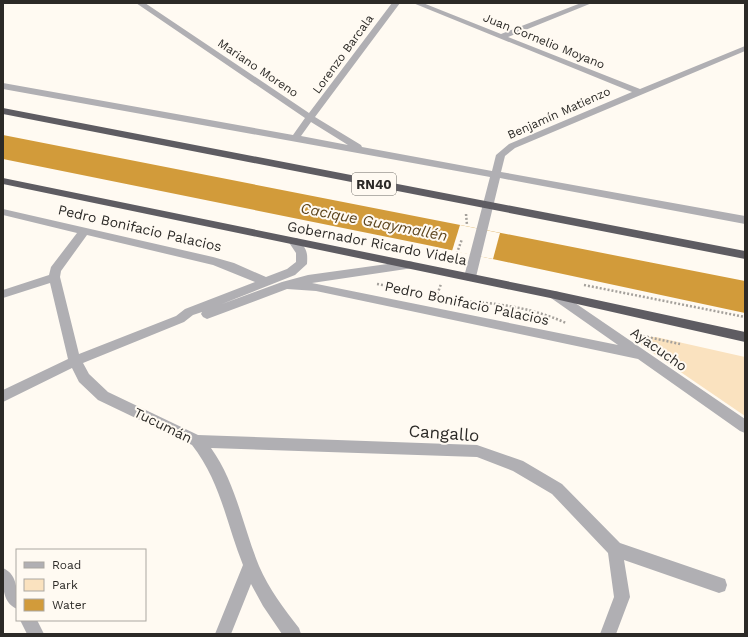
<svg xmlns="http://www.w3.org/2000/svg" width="748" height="637" font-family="'Work Sans',sans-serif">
<rect width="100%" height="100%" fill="#fffaf2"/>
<polygon fill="#fae2bf" points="642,337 656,337 745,357 745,416 641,345"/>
<polygon fill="#d29b3a" points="3,135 745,281 745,313 427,245 3,159"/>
<polygon fill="#fffaf2" points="460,225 500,233 493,259 452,251"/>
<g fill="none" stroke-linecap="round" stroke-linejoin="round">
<g stroke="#a5a19c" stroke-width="2.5" stroke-dasharray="2 2" stroke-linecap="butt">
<polyline points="466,214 467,225"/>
<polyline points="454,261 462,239"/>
<polyline points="377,284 401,288 415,293"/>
<polyline points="584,285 745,317"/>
<polyline points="436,298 441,284"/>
<path d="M454 301C492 302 531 307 566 323"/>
<polyline points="643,336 680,344"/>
</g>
<g fill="#b0afb3" fill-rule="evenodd">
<path d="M136 3H145L309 113 392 3H400L315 117 361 145 362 147 492 171 496 155 509 144 632 92 413 3H423L501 34 581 3H592L508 37 640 89 745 46V51L515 148 505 156 501 172 745 216V224L500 178 476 277 474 280 470 281 466 280 464 277 490 177 3 89V83L293 135 305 118ZM311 122 348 145 301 136Z"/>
<path d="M3 209 213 257 234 263 266 277 287 269 296 262V253L288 241 289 238H297C306 249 308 250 307 264L295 275 222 304 282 282 308 275 409 261 413 262 415 265 413 268 312 283 618 345 551 298 549 295 551 292 555 291 559 292 745 419V433L740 431 638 359 316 291 287 289 207 319 203 317 201 314 202 312 193 315 184 322 83 363 89 374 108 392 198 435 477 445 523 461 562 484 620 543 725 579 727 585 725 591 719 593 624 560 630 597 616 634H600L614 597 608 553 552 494 513 471 477 457 211 448C236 483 243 527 259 566 269 589 284 609 299 628L301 634H282L263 606 251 584 231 634H215L243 565C226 523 221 482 192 445L98 400 79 382 72 368 3 402V390L68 359 50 283 3 298V290L49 275 51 267 77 233 3 215ZM87 235 213 265 255 282 185 309 176 316 79 354 60 277 61 271Z"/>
<path d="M3 568C19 575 17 594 17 609 1 602 3 583 3 568Z"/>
<polygon points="20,620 37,620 44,634 27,634"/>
</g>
<g fill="#5e5c62" fill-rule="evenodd">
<polygon points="3,108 745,251 745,259 3,114"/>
<polygon points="3,178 555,291 745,332 745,342 555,299 3,184"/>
</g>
</g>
<g text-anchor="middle" stroke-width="4" stroke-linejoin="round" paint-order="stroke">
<g font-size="12" fill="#2c2a27" stroke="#fffaf2">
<text transform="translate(544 41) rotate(22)" y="4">Juan Cornelio Moyano</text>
<text transform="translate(343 54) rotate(-54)" y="4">Lorenzo Barcala</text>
<text transform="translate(258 68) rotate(34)" y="4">Mariano Moreno</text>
<text transform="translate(559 113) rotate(-24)" y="4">Benjamín Matienzo</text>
</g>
<rect fill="#fffaf2" stroke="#6b6864" stroke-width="1" x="352" y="173" width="44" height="22" rx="3"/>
<g font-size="13" font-weight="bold" fill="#2c2a27">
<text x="374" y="189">RN40</text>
</g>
<g font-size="14" fill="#2c2a27" stroke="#fffaf2">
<text transform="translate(140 228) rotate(13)" y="5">Pedro Bonifacio Palacios</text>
<text transform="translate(377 243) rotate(11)" y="5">Gobernador Ricardo Videla</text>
<text transform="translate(467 303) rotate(12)" y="5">Pedro Bonifacio Palacios</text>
<text transform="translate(659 349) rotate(35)" y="5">Ayacucho</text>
<text transform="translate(163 425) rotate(26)" y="5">Tucumán</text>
</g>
<g font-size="15" font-style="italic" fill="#5d451e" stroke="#fffaf2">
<text transform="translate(374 222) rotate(11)" y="5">Cacique Guaymallén</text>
</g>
<g font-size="17" fill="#2c2a27" stroke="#fffaf2">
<text transform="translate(444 433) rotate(4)" y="6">Cangallo</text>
</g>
</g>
<rect width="748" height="637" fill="none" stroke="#2c2a27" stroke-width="8"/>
<rect x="16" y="549" width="130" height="72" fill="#fffaf2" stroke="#aba7a1"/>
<rect x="24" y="562" width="20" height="6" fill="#b0afb3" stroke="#aba7a1"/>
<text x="52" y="569" font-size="12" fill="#2c2a27">Road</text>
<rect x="24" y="579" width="20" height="12" fill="#fae2bf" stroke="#aba7a1"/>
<text x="52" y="589" font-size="12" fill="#2c2a27">Park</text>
<rect x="24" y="599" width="20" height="12" fill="#d29b3a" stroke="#aba7a1"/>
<text x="52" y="609" font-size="12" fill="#2c2a27">Water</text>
</svg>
